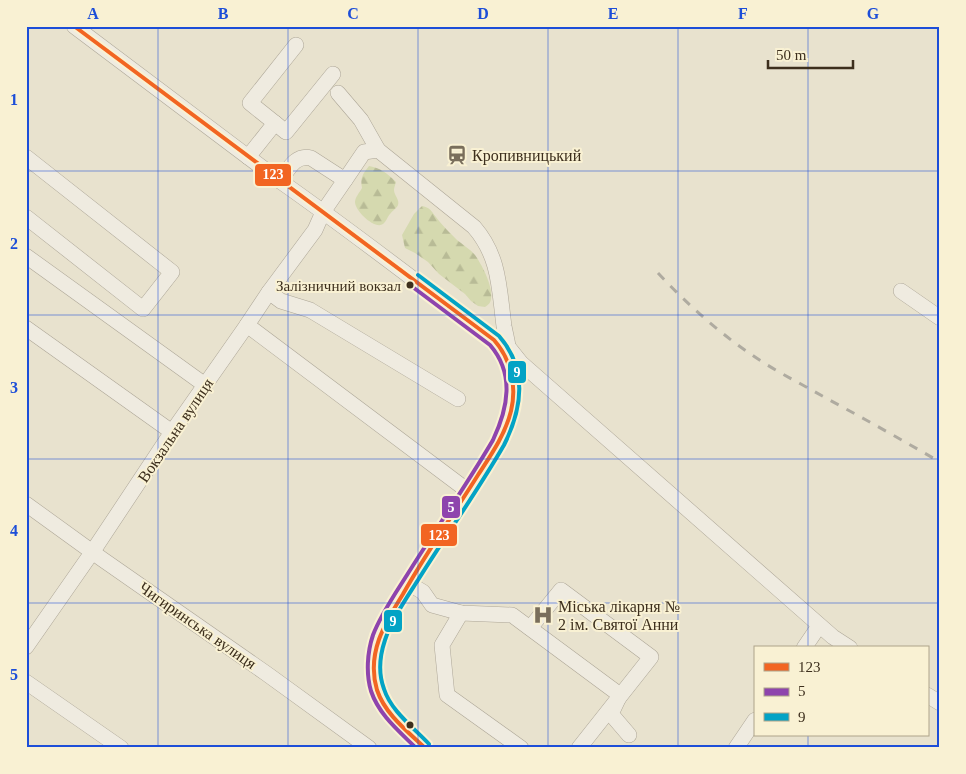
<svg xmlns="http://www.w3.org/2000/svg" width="966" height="774" font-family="Georgia,serif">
<defs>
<pattern id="forest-firs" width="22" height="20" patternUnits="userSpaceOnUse" patternTransform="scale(1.25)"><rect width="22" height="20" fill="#d5d9af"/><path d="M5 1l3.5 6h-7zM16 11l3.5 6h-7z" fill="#b8bb96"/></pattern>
</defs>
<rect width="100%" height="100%" fill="#e8e2ce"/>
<g fill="url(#forest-firs)">
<path d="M369 166C381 168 388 174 396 182 395 185 394 188 394 190 394 195 400 200 398 205 397 208 392 211 390 214 387 217 387 221 383 224 375 230 355 211 355 202 355 197 360 192 362 188 360 177 363 174 369 166Z"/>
<path d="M422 206C431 208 431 211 436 217 441 224 451 234 457 240 463 245 470 249 475 255 482 265 493 286 491 298 491 303 488 305 485 307L478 306 471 301 465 294 439 274 428 262 415 253 405 248 402 235 414 214Z"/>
</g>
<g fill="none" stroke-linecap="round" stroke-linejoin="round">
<defs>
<g id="minor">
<path d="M74 26 280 181C353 232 423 287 494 340 504 351 508 359 511 373 511 378 513 383 513 388 515 419 496 447 480 472 454 515 424 556 399 600 393 610 386 620 382 630 374 648 372 671 377 689 384 713 408 731 425 748"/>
<polyline points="338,93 361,120 378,150"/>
<polyline points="275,123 286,132 333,74"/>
<polyline points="26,157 172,272 143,309 26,217"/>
<polyline points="248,157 275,123 250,103 296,45"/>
<path d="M345 180 364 152 378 150 474 227C500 257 499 289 504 326 506 337 509 346 509 357"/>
<polyline points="26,256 205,385"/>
<polyline points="901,291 940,318"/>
<polyline points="269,292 281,301 310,310 458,399"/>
<polyline points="247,325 468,491"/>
<polyline points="26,328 172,432"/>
<polyline points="509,348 521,363 833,637 850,648"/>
<polyline points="26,504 102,559 267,674 369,748"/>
<polyline points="408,583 423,592 432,605 461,613 512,615 620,695 611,714 629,735"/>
<polyline points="461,613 442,645 447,695 521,748"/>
<polyline points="530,628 561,590 651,657 579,748"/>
<path d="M26 647 93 551 172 432 247 325 269 292 315 230 323 212 345 180 311 158C295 154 288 170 280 181"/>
<polyline points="804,648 819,626"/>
<polyline points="26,682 121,748"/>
<polyline points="927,695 940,703"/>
<polyline points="736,748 755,720"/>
</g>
</defs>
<use href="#minor" stroke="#ada697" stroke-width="16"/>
<use href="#minor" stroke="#efebe0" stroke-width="15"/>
<path stroke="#afaba0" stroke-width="3" stroke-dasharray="9 9" stroke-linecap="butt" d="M658 273C686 303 718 332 752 355 775 371 800 383 824 397 863 418 902 440 940 462"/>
<defs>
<path id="bus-1" d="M74 26 494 340C511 359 517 386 511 411 505 435 491 455 478 475 453 515 426 553 403 594 385 623 366 653 377 690 385 714 407 731 425 748"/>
<path id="bus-2" d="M410 285 490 345C515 374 508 408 493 440 466 486 435 530 407 575 395 594 381 614 373 635 367 653 366 674 371 691 379 715 399 731 416 748"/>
<path id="bus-3" d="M418 275 499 336C528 369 522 409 504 445 477 492 446 535 418 580 406 599 392 619 385 640 380 655 378 673 384 689 391 711 413 727 429 744"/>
</defs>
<use href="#bus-1" stroke="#f9f1d3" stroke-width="8"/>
<use href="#bus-2" stroke="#f9f1d3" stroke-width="8"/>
<use href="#bus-3" stroke="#f9f1d3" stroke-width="8"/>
<use href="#bus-1" stroke="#f26522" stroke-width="4"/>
<use href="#bus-2" stroke="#8e44ad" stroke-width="4"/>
<use href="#bus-3" stroke="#03a3c5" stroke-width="4"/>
</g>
<path fill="none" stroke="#1d4ed8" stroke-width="1" stroke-opacity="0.55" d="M158 26V748M288 26V748M418 26V748M548 26V748M678 26V748M808 26V648M26 171H940M26 315H940M26 459H940M26 603H940M808 735V748"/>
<defs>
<symbol id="station-bare" viewBox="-9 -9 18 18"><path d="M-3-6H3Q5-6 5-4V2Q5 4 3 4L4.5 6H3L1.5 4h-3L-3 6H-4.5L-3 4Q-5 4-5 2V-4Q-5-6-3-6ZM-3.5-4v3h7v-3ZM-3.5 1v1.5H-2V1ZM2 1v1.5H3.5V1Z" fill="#796e5b" stroke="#f9f1d3" stroke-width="2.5" paint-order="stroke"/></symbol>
<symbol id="hospital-bare" viewBox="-9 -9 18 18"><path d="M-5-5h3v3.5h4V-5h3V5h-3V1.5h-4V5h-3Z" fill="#796e5b" stroke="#f9f1d3" stroke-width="2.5" paint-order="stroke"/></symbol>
</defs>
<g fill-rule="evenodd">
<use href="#station-bare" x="443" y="141" width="28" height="28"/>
<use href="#hospital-bare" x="529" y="601" width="28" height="28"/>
</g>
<g fill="#3d2f1d" stroke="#f9f1d3" stroke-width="2">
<circle cx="410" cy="285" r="4.5"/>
<circle cx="410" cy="725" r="4.5"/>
</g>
<g text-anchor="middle" stroke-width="4" stroke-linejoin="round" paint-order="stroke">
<g font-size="15" fill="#3d2f1d" stroke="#f9f1d3" text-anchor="end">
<text x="401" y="291">Залізничний вокзал</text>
</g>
<g font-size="16" fill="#3d2f1d" stroke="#f9f1d3" text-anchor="start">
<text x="472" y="161">Кропивницький</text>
<text x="558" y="612">Міська лікарня №<tspan x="558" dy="18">2 ім. Святої Анни</tspan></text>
</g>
<g font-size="16" fill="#3d2f1d" stroke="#f9f1d3">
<text transform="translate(175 430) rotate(-56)" y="6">Вокзальна вулиця</text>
<text transform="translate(198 625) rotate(35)" y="6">Чигиринська вулиця</text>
</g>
</g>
<g stroke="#f9f1d3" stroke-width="2">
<rect x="254" y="163" width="38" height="24" rx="5" fill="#f26522"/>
<rect x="507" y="360" width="20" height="24" rx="5" fill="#03a3c5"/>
<rect x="441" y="495" width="20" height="24" rx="5" fill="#8e44ad"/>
<rect x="420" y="523" width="38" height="24" rx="5" fill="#f26522"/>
<rect x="383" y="609" width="20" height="24" rx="5" fill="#03a3c5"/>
</g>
<g font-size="14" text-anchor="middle" font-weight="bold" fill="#fff">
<text x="273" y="179">123</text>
<text x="517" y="377">9</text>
<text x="451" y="512">5</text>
<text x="439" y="540">123</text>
<text x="393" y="626">9</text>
</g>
<rect width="966" height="774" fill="none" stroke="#f9f1d3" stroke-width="55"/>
<rect x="754" y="646" width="175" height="90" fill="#f9f1d3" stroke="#aea38a"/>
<rect x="764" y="663" width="25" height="8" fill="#f26522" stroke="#aea38a"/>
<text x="798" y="672" font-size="15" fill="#3d2f1d">123</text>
<rect x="764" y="688" width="25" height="8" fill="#8e44ad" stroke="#aea38a"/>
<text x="798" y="696" font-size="15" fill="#3d2f1d">5</text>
<rect x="764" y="713" width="25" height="8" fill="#03a3c5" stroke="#aea38a"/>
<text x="798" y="722" font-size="15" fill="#3d2f1d">9</text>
<path d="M768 60v8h85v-8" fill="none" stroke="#3d2f1d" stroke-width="2.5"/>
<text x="776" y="60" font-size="15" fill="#3d2f1d" stroke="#f9f1d3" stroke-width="4" paint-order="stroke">50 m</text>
<rect x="28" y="28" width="910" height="718" fill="none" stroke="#1d4ed8" stroke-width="2"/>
<g font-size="16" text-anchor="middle" font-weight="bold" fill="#1d4ed8">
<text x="93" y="19">A</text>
<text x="223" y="19">B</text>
<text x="353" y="19">C</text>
<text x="483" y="19">D</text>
<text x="613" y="19">E</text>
<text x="743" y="19">F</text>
<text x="873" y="19">G</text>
<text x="14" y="105">1</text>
<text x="14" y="249">2</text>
<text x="14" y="393">3</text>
<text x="14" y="536">4</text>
<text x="14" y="680">5</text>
</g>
</svg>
